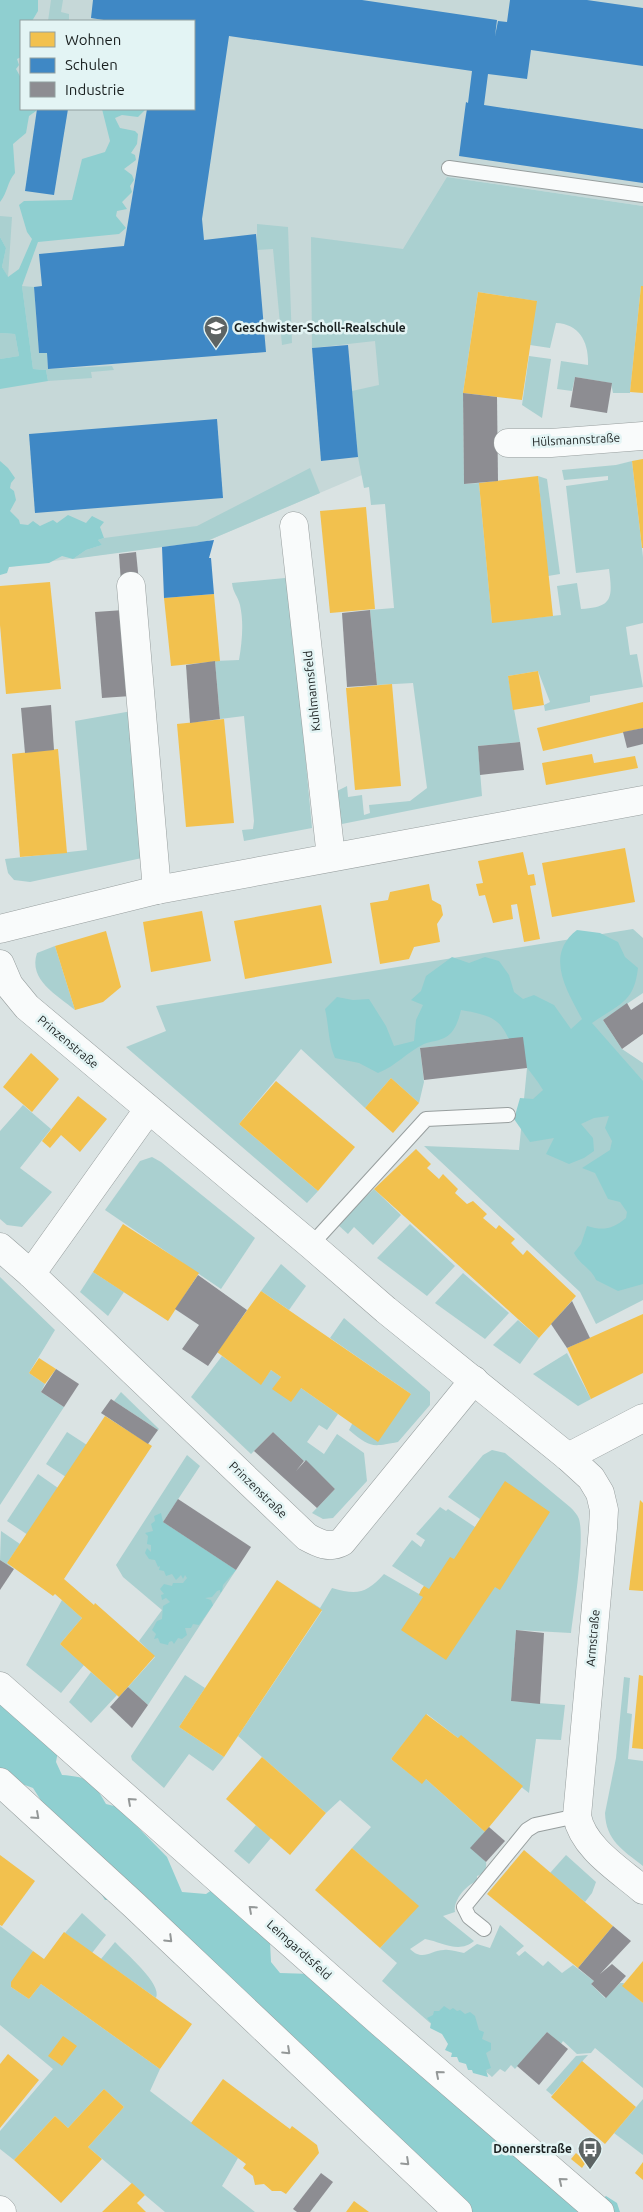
<svg xmlns="http://www.w3.org/2000/svg" width="643" height="2212" font-family="Ubuntu,sans-serif">
<rect width="100%" height="100%" fill="#dae3e3"/>
<path fill="#c6d8d8" fill-rule="evenodd" d="M0 0H643V206L447 177 417 446 362 475 207 541 8 567 0 469ZM21 21H194V109H21Z"/>
<g fill="#aad0d0">
<polygon points="51,0 63,0 61,12 69,14 69,21 48,21"/>
<path d="M447 177 643 206V286H641L630 393H613L611 383 575 377 572 391 557 389 561 361 588 365C589 343 580 324 556 323L550 348 530 345 536 301 478 292 463 393 464 484 479 483 492 622 561 615 557 586 577 583 581 609C612 607 613 599 609 569L576 573 566 486 608 480V476L564 480 562 470 616 465 632 461 643 557V623L626 627 630 655 637 654 643 687 590 696V702L545 711 544 705 550 702 538 671 508 676 520 742 478 746 482 796 337 825 333 793 347 786 348 797 362 795 364 815 370 813 369 805 410 801 427 788 413 683 377 685 370 610 394 608 385 504 371 505 369 487 364 488 358 457 352 391 379 385 375 341 312 348 311 237 403 249Z"/>
<polygon points="0,216 12,217 8,278 2,267 6,248 0,237"/>
<polygon points="257,224 288,227 292,343 282,345 273,249 257,250"/>
<polygon points="22,286 34,287 39,353 47,353 48,369 112,366 114,370 91,372 92,378 48,381 46,370 33,369"/>
<polygon points="0,333 15,334 19,356 0,359"/>
<polygon points="529,356 551,359 542,418 522,405"/>
<polygon points="310,468 320,493 207,541 73,559 86,550 102,545 98,540 104,538 197,526"/>
<polygon points="538,476 547,479 560,574 548,576"/>
<path d="M285 578 289 580 312 828 244 841 242 830 253 829 254 821 244 716 220 719 215 661 239 660C242 642 244 623 240 605 238 596 233 593 232 583Z"/>
<polygon points="132,711 142,858 30,882 14,880 8,873 5,859 87,850 75,721"/>
<polygon points="633,929 643,938 643,993 603,1020 622,1049 643,1063 643,1300 596,1324 580,1292 424,1146 519,1150 527,1068 523,1037 420,1048 424,1082 419,1103 391,1078 365,1108 301,1049 239,1124 318,1191 307,1203 126,1047 166,1031 156,1006"/>
<path d="M55 946 75 1010C57 995 28 980 37 953Z"/>
<polygon points="23,1105 51,1129 20,1168 52,1192 22,1227 7,1225 0,1219 0,1131"/>
<polygon points="152,1157 161,1162 255,1238 221,1289 105,1210 140,1161"/>
<polygon points="374,1189 401,1215 373,1245 354,1227 348,1234 337,1224"/>
<polygon points="410,1224 455,1266 427,1296 377,1258"/>
<polygon points="281,1264 306,1286 289,1310 261,1291"/>
<polygon points="93,1272 124,1292 108,1316 80,1292"/>
<polygon points="463,1273 509,1313 485,1339 435,1303"/>
<polygon points="0,1277 55,1330 29,1373 45,1384 41,1392 64,1407 0,1505"/>
<path d="M344 1318 430 1392V1405L398 1442C371 1447 371 1448 349 1430L352 1424 411 1394 330 1338Z"/>
<polygon points="518,1320 539,1338 520,1364 493,1345"/>
<polygon points="567,1353 591,1399 578,1406 533,1374"/>
<polygon points="222,1356 261,1384 271,1370 281,1377 273,1389 301,1388 338,1414 327,1430 319,1425 307,1442 324,1454 337,1434 364,1453 367,1481 333,1518 323,1519 312,1513 335,1489 306,1461 304,1461 273,1432 251,1454 191,1397"/>
<polygon points="121,1392 159,1429 158,1430 114,1401"/>
<polygon points="67,1432 87,1445 66,1477 46,1464"/>
<path d="M492 1450 505 1453 570 1507C574 1511 577 1514 579 1519 585 1539 574 1609 571 1633L516 1630 511 1701 565 1705 561 1740 536 1739 529 1793 427 1714 391 1759 419 1781 426 1779 485 1832 471 1848 486 1862C487 1869 484 1874 477 1876V1881C464 1886 453 1902 455 1912L443 1916 474 1941C459 1954 442 1942 425 1939L410 1949C423 1962 431 1950 444 1950 450 1949 457 1952 464 1953L477 1944 490 1948 500 1925 524 1946 516 1953 519 1956 525 1951 543 1966 548 1961 562 1973 573 1965 594 1981 591 1984 605 1998 620 1983H624L623 1986 643 2003V2088L595 2048 591 2053 577 2054 563 2041 561 2044 547 2032 515 2069 511 2065 505 2072 500 2069 492 2077 382 1981 397 1963 380 1948 418 1906 352 1848 371 1827 340 1800 326 1813 238 1736 322 1611 308 1600 320 1608 332 1588C357 1595 366 1594 384 1574L419 1594 424 1586 392 1566 412 1540 421 1547 425 1540 416 1534 440 1507 446 1511 448 1509 475 1527 480 1519 448 1497 483 1455Z"/>
<polygon points="187,1455 200,1466 163,1522 236,1570 148,1705 128,1687 155,1657 139,1641 162,1610 123,1577 116,1565"/>
<polygon points="38,1474 58,1488 28,1535 7,1521"/>
<polygon points="1,1531 20,1544 7,1563 14,1569 0,1560"/>
<polygon points="62,1600 82,1618 60,1644 84,1665 61,1693 26,1665"/>
<polygon points="91,1672 117,1695 91,1723 69,1702"/>
<polygon points="185,1675 205,1688 179,1727 224,1757 213,1771 189,1754 164,1788 132,1760 131,1756"/>
<path d="M624 1677 630 1678 627 1713 632 1714 628 1759 643 1761V1866C623 1850 606 1841 605 1813L616 1758Z"/>
<polygon points="256,1825 271,1838 249,1864 234,1851"/>
<polygon points="566,1855 596,1882 592,1893 585,1902 550,1873"/>
<polygon points="82,1913 106,1935 92,1953 65,1933"/>
<polygon points="0,1926 33,1951 11,1987 29,1999 41,1984 160,2069 150,2091 238,2158 222,2186 255,2212 165,2212 88,2147 124,2107 104,2089 68,2128 55,2116 14,2160 0,2149 0,2131 53,2069 0,2025"/>
<path d="M115 1942C124 1952 163 1984 156 1998L101 1959Z"/>
<polygon points="588,2055 552,2095 546,2090 576,2056"/>
<polygon points="643,2099 643,2155 614,2133"/>
</g>
<g fill="#8fcfd0">
<path d="M0 0H38V11L32 21H21V57L17 59 19 65 16 69 21 78V109H36V111L29 116 26 133 13 144 15 173C7 182 8 192 0 202Z"/>
<polygon points="102,109 146,109 138,117 122,115 115,118 120,128 135,131 138,134 137,144 131,153 135,155 136,160 124,169 132,175 134,180 130,186 132,192 122,202 127,209 117,211 116,216 126,228 119,234 38,242 22,286 33,369 46,370 48,381 0,389 0,359 19,356 15,334 0,333 0,237 6,248 2,267 8,277 19,269 32,239 27,232 19,205 24,201 72,200 82,159 105,152 110,141"/>
<polygon points="0,461 8,468 15,478 11,483 10,488 14,491 16,500 10,511 19,520 20,524 28,525 33,521 40,526 53,520 57,523 68,515 86,523 92,516 104,522 100,527 104,538 98,540 102,545 86,550 73,559 62,556 49,563 9,567 7,573 0,575"/>
<path d="M577 930 600 933 618 942 625 957 638 968C634 1003 619 1004 592 1023L643 1081V1284L618 1291 596 1280C592 1269 579 1264 574 1253L581 1244 587 1226C603 1231 613 1229 626 1218L627 1212 620 1202 608 1199 595 1173 582 1168 610 1150 612 1141 605 1128 609 1116 594 1118 581 1124 593 1138 594 1151 584 1158 569 1164 546 1154 554 1138 530 1142 514 1119 520 1098 533 1099 543 1090C537 1080 530 1072 523 1062 498 1028 511 1018 461 1010 459 1019 455 1032 446 1037 440 1041 431 1041 424 1044 407 1052 396 1066 378 1073L359 1063 335 1058C328 1042 329 1026 325 1009L337 997 353 1000 369 999 386 1026 394 1046 414 1041 416 1020 423 1005 411 1000 421 991 426 976 452 957 469 963 485 957 499 961 509 975 514 992 523 999 534 995 554 1005 571 1029 582 1019C567 991 544 955 577 930Z"/>
<polygon points="161,1513 163,1522 236,1570 223,1585 222,1591 220,1593 220,1590 217,1591 212,1597 205,1598 211,1600 213,1605 199,1625 193,1624 191,1628 185,1628 187,1635 182,1639 178,1638 174,1644 172,1641 169,1642 168,1645 160,1643 158,1638 154,1639 156,1634 152,1630 157,1621 162,1619 163,1606 170,1602 166,1598 162,1600 161,1595 164,1594 160,1589 164,1584 172,1586 173,1583 183,1583 187,1578 185,1575 183,1579 181,1575 176,1580 172,1574 166,1576 164,1571 159,1570 160,1566 158,1567 155,1560 149,1559 145,1553 147,1548 151,1552 151,1545 147,1544 148,1536 145,1533 153,1531 151,1524 155,1521 154,1516"/>
<path d="M0 1701 58 1751 56 1762 62 1775C89 1777 93 1781 106 1804L118 1807 167 1857 182 1892 206 1894 222 1883 270 1943 271 1962 280 1973 312 1974 593 2206 606 2196 617 2203 620 2212H464L293 2066 276 2060 260 2039 186 1966 174 1963 119 1900H105L33 1788 0 1776Z"/>
<polygon points="444,2006 450,2010 453,2008 457,2011 460,2010 465,2014 470,2012 475,2016 479,2030 484,2032 482,2039 491,2043 491,2050 486,2053 491,2068 486,2070 488,2077 473,2073 472,2070 468,2070 466,2064 459,2062 457,2057 451,2057 452,2053 445,2050 448,2044 442,2034 430,2028 431,2023 427,2018 433,2015 434,2011 439,2011"/>
</g>
<g fill="#f2c14e">
<polygon points="641,286 643,286 643,393 630,392"/>
<polygon points="478,292 537,301 522,400 463,393"/>
<polygon points="643,459 643,548 642,548 632,461"/>
<polygon points="538,476 553,616 492,623 479,483"/>
<polygon points="366,507 375,609 330,613 320,511"/>
<polygon points="50,582 61,689 6,694 0,625 0,586"/>
<polygon points="214,594 220,661 171,666 164,598"/>
<polygon points="538,671 544,705 513,710 508,676"/>
<polygon points="392,684 401,786 355,790 346,688"/>
<polygon points="643,702 643,728 543,751 537,728"/>
<polygon points="224,719 234,823 186,827 177,724"/>
<polygon points="58,749 67,853 20,857 12,754"/>
<polygon points="592,754 594,763 635,756 638,768 546,785 542,763"/>
<polygon points="625,848 635,902 552,917 542,863"/>
<polygon points="523,852 528,875 534,874 536,885 530,886 540,939 524,942 517,904 511,905 513,919 493,923 485,895 479,896 476,884 483,883 478,861"/>
<polygon points="429,884 432,900 441,905 443,915 437,924 440,942 414,947 409,959 380,964 370,903 388,900 390,892"/>
<polygon points="321,905 332,963 245,979 234,921"/>
<polygon points="202,911 211,961 151,972 143,922"/>
<polygon points="106,931 121,987 103,1002 75,1010 55,946"/>
<polygon points="31,1053 59,1079 32,1112 3,1087"/>
<polygon points="391,1078 419,1103 393,1133 365,1108"/>
<polygon points="276,1081 355,1147 318,1191 239,1124"/>
<polygon points="78,1096 107,1119 80,1152 61,1135 50,1148 42,1141"/>
<polygon points="416,1149 431,1164 427,1168 439,1179 443,1174 458,1189 455,1193 467,1204 473,1201 487,1214 483,1218 496,1229 499,1225 515,1239 511,1243 523,1255 527,1250 576,1296 539,1338 374,1189"/>
<polygon points="123,1224 199,1273 168,1321 93,1272"/>
<polygon points="261,1291 411,1394 378,1442 301,1388 291,1402 272,1389 281,1377 271,1370 261,1385 217,1352"/>
<polygon points="643,1314 643,1373 591,1399 567,1348"/>
<polygon points="39,1358 56,1369 45,1384 29,1373"/>
<polygon points="105,1416 152,1446 64,1579 94,1605 95,1603 155,1656 119,1697 60,1644 82,1618 55,1594 53,1596 7,1563"/>
<polygon points="505,1481 550,1512 500,1590 495,1587 446,1660 401,1630 423,1597 419,1595 421,1590 424,1586 429,1589 450,1557 454,1559"/>
<polygon points="640,1500 643,1503 643,1591 629,1590"/>
<polygon points="277,1580 322,1610 224,1757 179,1727"/>
<polygon points="639,1675 643,1676 643,1749 632,1748"/>
<polygon points="426,1714 458,1738 461,1735 523,1786 485,1832 426,1779 422,1784 391,1759"/>
<polygon points="262,1757 326,1813 290,1855 226,1799"/>
<polygon points="352,1848 419,1906 380,1948 315,1890"/>
<polygon points="524,1850 613,1926 578,1968 487,1894"/>
<polygon points="0,1855 35,1881 2,1926 0,1925"/>
<polygon points="64,1932 192,2024 160,2069 41,1984 29,1999 11,1987 11,1982 33,1951 44,1959"/>
<polygon points="643,1961 643,2003 622,1986"/>
<polygon points="63,2036 77,2046 62,2066 48,2056"/>
<polygon points="8,2054 39,2080 0,2128 0,2064"/>
<polygon points="582,2061 636,2107 605,2144 551,2097"/>
<polygon points="223,2079 290,2129 292,2126 317,2145 319,2153 286,2194 281,2191 272,2191 264,2184 255,2185 253,2176 243,2168 246,2164 191,2123"/>
<polygon points="104,2089 124,2107 88,2147 102,2159 61,2203 14,2160 55,2116 68,2128"/>
<polygon points="576,2153 586,2162 582,2168 571,2159"/>
<polygon points="643,2162 643,2180 635,2173"/>
<polygon points="132,2183 145,2195 137,2203 146,2212 102,2212"/>
<polygon points="354,2201 369,2212 346,2212"/>
</g>
<g fill="#3f88c5">
<polygon points="93,0 362,0 497,20 495,36 498,21 507,22 510,0 587,0 643,8 643,66 531,50 527,79 488,74 484,105 643,129 643,183 459,156 466,102 468,103 472,71 229,36 202,219 204,240 256,234 266,352 48,369 47,353 39,353 34,287 42,286 39,254 124,246 147,109 194,109 194,21 110,21 91,18"/>
<polygon points="37,109 68,109 54,195 25,191"/>
<polygon points="348,345 358,457 321,461 312,348"/>
<polygon points="217,419 223,498 35,513 29,434"/>
<polygon points="214,540 209,558 211,558 214,594 164,598 162,547"/>
</g>
<g fill="#8d8d92">
<polygon points="575,377 612,383 607,413 570,407"/>
<polygon points="463,393 497,397 498,481 464,484"/>
<polygon points="136,552 139,582 121,583 119,554"/>
<polygon points="124,610 131,696 102,698 95,612"/>
<polygon points="370,610 377,685 347,687 342,613"/>
<polygon points="215,661 220,719 190,723 186,665"/>
<polygon points="51,705 54,750 25,753 21,708"/>
<polygon points="643,728 643,744 627,748 623,732"/>
<polygon points="520,742 524,770 480,775 478,746"/>
<polygon points="643,1002 643,1034 622,1049 603,1020 627,1003 631,1010"/>
<polygon points="523,1037 527,1068 424,1080 420,1048"/>
<polygon points="198,1275 247,1310 208,1366 182,1349 199,1325 175,1309"/>
<polygon points="572,1301 590,1338 567,1348 551,1324"/>
<polygon points="56,1369 79,1384 64,1407 41,1392"/>
<polygon points="111,1399 158,1430 148,1444 101,1413"/>
<polygon points="273,1432 304,1461 296,1471 306,1460 335,1489 317,1508 254,1451"/>
<polygon points="178,1499 251,1547 236,1570 163,1522"/>
<polygon points="0,1560 14,1569 0,1590"/>
<polygon points="516,1630 544,1633 540,1704 511,1701"/>
<polygon points="128,1687 148,1705 132,1728 110,1707"/>
<polygon points="489,1827 505,1841 486,1862 470,1848"/>
<polygon points="613,1926 631,1941 600,1974 612,1964 626,1976 606,1998 591,1984 594,1981 578,1968"/>
<polygon points="547,2032 568,2049 539,2085 517,2066"/>
<polygon points="321,2173 333,2182 310,2212 297,2212 293,2209"/>
</g>
<g fill="none" stroke-linecap="round" stroke-linejoin="round">
<defs>
<g id="service">
<polyline points="449,168 643,195"/>
<polyline points="311,1245 426,1119 508,1115"/>
<polyline points="484,1929 469,1917 464,1907 527,1830 535,1825 577,1816"/>
</g>
<g id="minor">
<polyline points="508,443 551,443 643,436"/>
<polyline points="294,526 331,857"/>
<polyline points="131,586 157,890"/>
<polyline points="0,929 157,890 643,800"/>
<path d="M0 964 9 985 27 1007 311 1245 386 1310 568 1457 591 1478 600 1493 604 1510 603 1528 577 1816C583 1848 620 1870 643 1890"/>
<path d="M148 1110 31 1274 307 1537C318 1543 329 1549 342 1542L474 1380"/>
<polyline points="0,1247 31,1274"/>
<polyline points="568,1457 643,1418"/>
<polyline points="0,2210 2,2212"/>
</g>
<g id="secondary">
<polyline points="0,1686 381,2023 600,2212"/>
<polyline points="0,1782 134,1905 458,2212"/>
</g>
</defs>
<use href="#service" stroke="#979e9e" stroke-width="16"/>
<use href="#minor" stroke="#979e9e" stroke-width="29"/>
<use href="#secondary" stroke="#979e9e" stroke-width="29"/>
<use href="#service" stroke="#f9fbfb" stroke-width="14"/>
<use href="#minor" stroke="#f9fbfb" stroke-width="28"/>
<use href="#secondary" stroke="#f9fbfb" stroke-width="28"/>
</g>
<defs><path id="oneway-chevron" d="M-2-3.5L2.5 0L-2 3.5" fill="none" stroke-width="1.6" stroke-linecap="round" stroke-linejoin="round" transform="scale(1.25)"/></defs>
<g stroke="#949898">
<use href="#oneway-chevron" transform="translate(131 1801) rotate(-138)"/>
<use href="#oneway-chevron" transform="translate(36 1816) rotate(42)"/>
<use href="#oneway-chevron" transform="translate(252 1909) rotate(-138)"/>
<use href="#oneway-chevron" transform="translate(169 1939) rotate(44)"/>
<use href="#oneway-chevron" transform="translate(287 2051) rotate(43)"/>
<use href="#oneway-chevron" transform="translate(439 2074) rotate(-139)"/>
<use href="#oneway-chevron" transform="translate(406 2162) rotate(43)"/>
<use href="#oneway-chevron" transform="translate(562 2181) rotate(-141)"/>
</g>
<defs>
<symbol id="school-pin" viewBox="-11 -11 22 30"><path d="M0 17L-7.5 6A9.5 9.5 0 1 1 7.5 6Z" fill="#5d6464" stroke="#e3f4f4"/><path d="M0-5L7-2L0 1L-7-2ZM-4 1L0 2.5L4 1V4Q0 6-4 4Z" fill="#fff"/></symbol>
<symbol id="bus-pin" viewBox="-11 -11 22 30"><path d="M0 17L-7.5 6A9.5 9.5 0 1 1 7.5 6Z" fill="#5d6464" stroke="#e3f4f4"/><path d="M-5-6H5V4H4V6H2V4H-2V6H-4V4H-5ZM-3.5-4V0h7V-4ZM-3.5 1.2v1.5H-2V1.2ZM2 1.2v1.5H3.5V1.2Z" fill="#fff"/></symbol>
</defs>
<g fill-rule="evenodd">
<use href="#school-pin" x="202" y="314" width="28" height="38"/>
<use href="#bus-pin" x="576" y="2135" width="28" height="38"/>
</g>
<g text-anchor="middle" stroke-width="5" stroke-linejoin="round" paint-order="stroke">
<g font-size="12" font-weight="bold" fill="#191f1f" stroke="#e3f4f4" text-anchor="start">
<text x="234" y="332">Geschwister-Scholl-Realschule</text>
<text x="572" y="2153" text-anchor="end">Donnerstraße</text>
</g>
<g font-size="12" fill="#191f1f" stroke="#e3f4f4">
<text transform="translate(576 440) rotate(-3)" y="4">Hülsmannstraße</text>
<text transform="translate(312 691) rotate(-96)" y="4">Kuhlmannsfeld</text>
<text transform="translate(68 1042) rotate(40)" y="4">Prinzenstraße</text>
<text transform="translate(258 1490) rotate(44)" y="4">Prinzenstraße</text>
<text transform="translate(593 1638) rotate(-85)" y="4">Armstraße</text>
<text transform="translate(299 1950) rotate(42)" y="4">Leimgardtsfeld</text>
</g>
</g>
<rect x="20" y="20" width="175" height="90" fill="#e3f4f4" stroke="#929f9f"/>
<rect x="30" y="32" width="25" height="15" fill="#f2c14e" stroke="#929f9f"/>
<text x="65" y="45" font-size="15" fill="#191f1f">Wohnen</text>
<rect x="30" y="58" width="25" height="15" fill="#3f88c5" stroke="#929f9f"/>
<text x="65" y="70" font-size="15" fill="#191f1f">Schulen</text>
<rect x="30" y="82" width="25" height="15" fill="#8d8d92" stroke="#929f9f"/>
<text x="65" y="95" font-size="15" fill="#191f1f">Industrie</text>
</svg>
